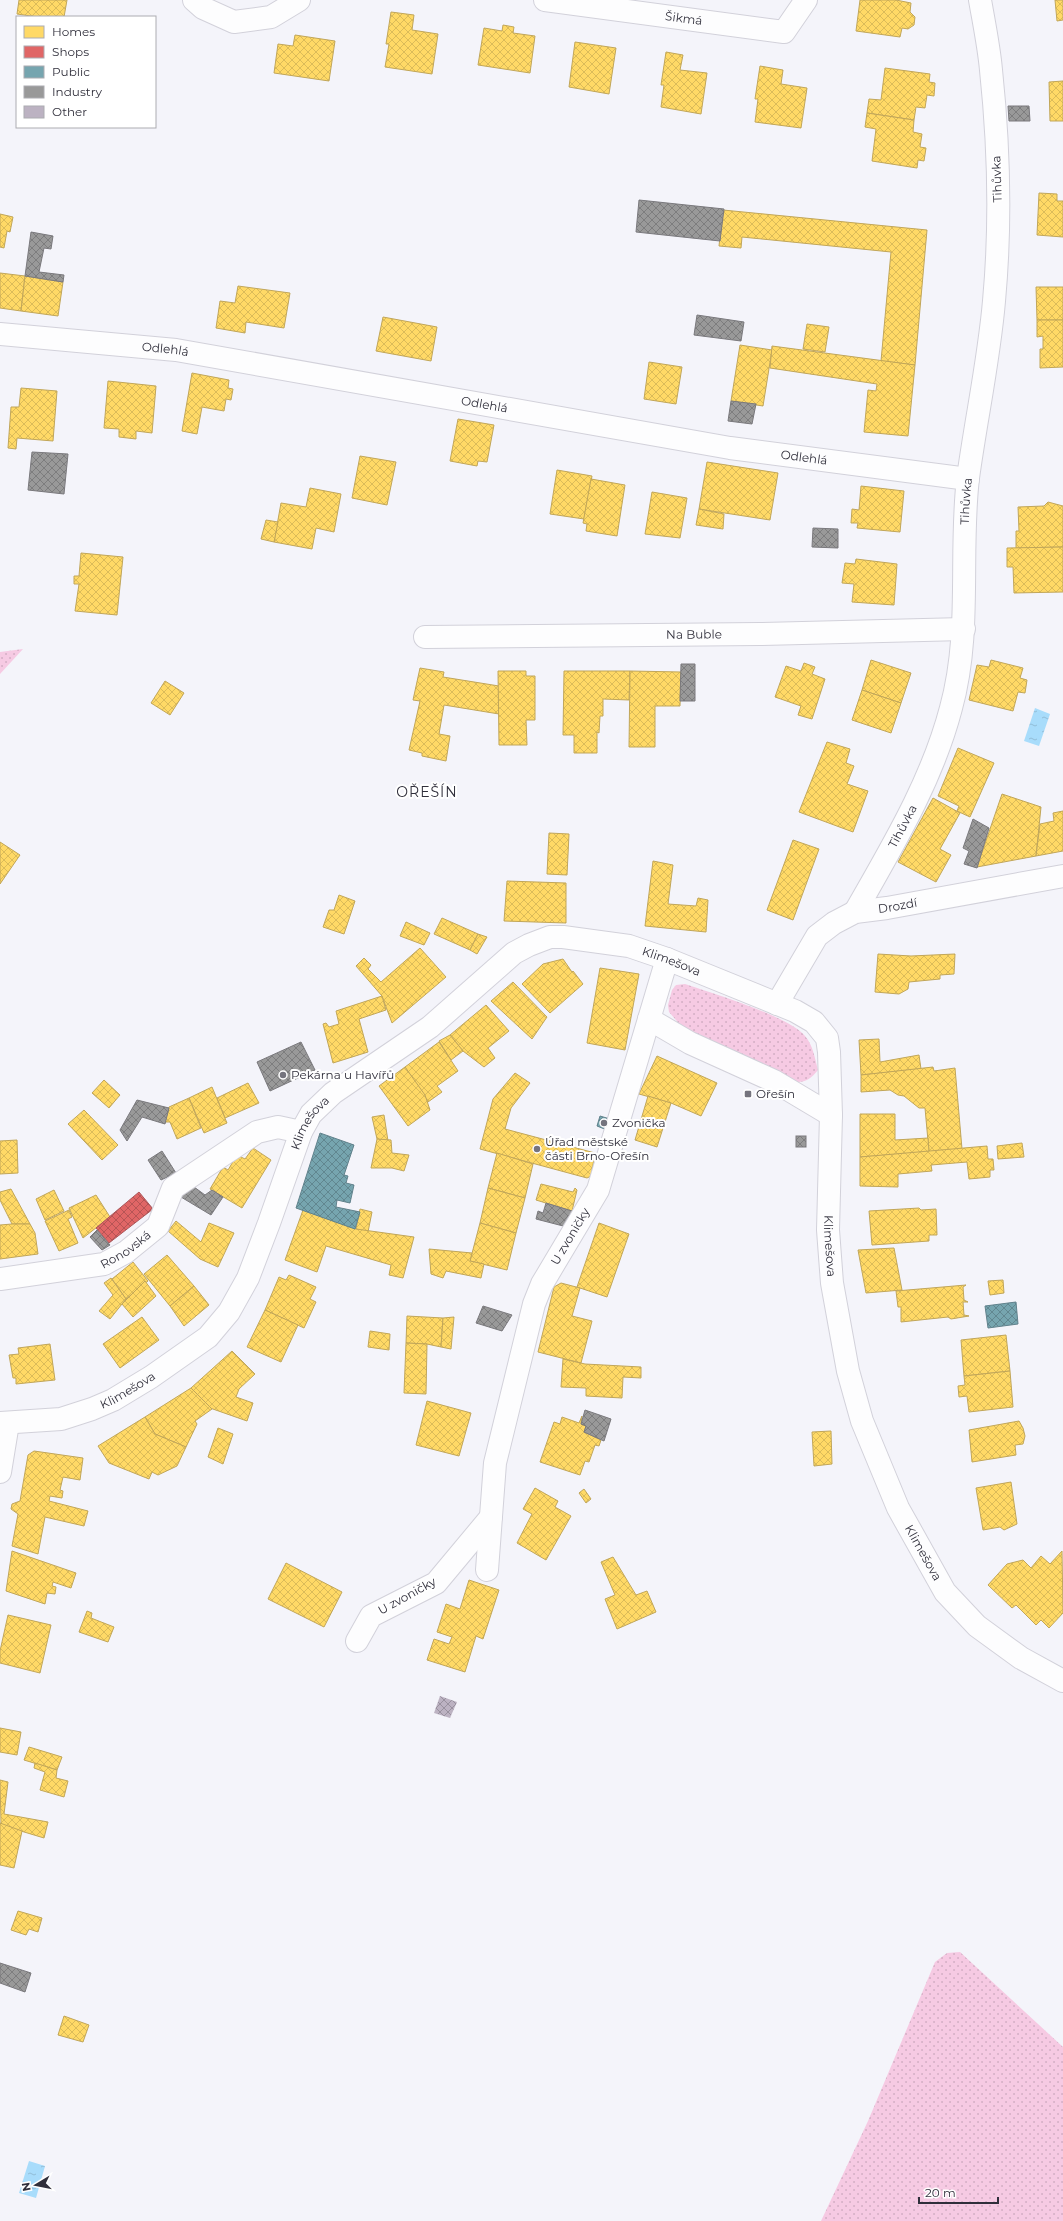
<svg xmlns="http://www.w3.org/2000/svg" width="1063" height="2221" font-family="Montserrat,sans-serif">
<defs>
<pattern id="green-dots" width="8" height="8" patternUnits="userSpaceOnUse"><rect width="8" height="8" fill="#f6cae3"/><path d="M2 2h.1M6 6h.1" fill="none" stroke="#d3aec4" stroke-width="1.8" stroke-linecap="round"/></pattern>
<pattern id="water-ripples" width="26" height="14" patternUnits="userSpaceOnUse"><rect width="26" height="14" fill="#a8dcfb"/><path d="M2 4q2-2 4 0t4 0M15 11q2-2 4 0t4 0" fill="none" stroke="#91bdd8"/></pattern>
<pattern id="homes-cross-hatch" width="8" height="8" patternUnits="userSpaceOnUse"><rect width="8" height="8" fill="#ffd966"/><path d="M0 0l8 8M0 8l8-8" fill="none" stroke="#dbbb59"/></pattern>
<pattern id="shops-cross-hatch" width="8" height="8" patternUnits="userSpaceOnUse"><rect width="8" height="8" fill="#e06666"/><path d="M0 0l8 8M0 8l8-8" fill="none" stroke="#b65455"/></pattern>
<pattern id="public-cross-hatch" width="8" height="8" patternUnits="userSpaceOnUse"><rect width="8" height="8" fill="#76a5af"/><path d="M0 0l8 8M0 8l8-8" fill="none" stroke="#618790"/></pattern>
<pattern id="industry-cross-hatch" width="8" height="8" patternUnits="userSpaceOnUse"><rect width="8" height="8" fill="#999"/><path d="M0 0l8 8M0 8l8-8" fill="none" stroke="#7d7d7e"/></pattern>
<pattern id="building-cross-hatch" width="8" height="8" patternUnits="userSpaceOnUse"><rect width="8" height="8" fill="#bcb2c2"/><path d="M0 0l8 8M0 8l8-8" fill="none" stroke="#99919f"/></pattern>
</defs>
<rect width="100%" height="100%" fill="#f4f4fa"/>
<g fill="url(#green-dots)">
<polygon points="23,649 0,674 0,652"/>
<path d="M685 984C711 993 789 1016 805 1036 813 1045 815 1059 818 1070 810 1080 803 1084 791 1081L682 1027 669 1012 668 1005 672 990 676 985Z"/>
<polygon points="960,1952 1063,2047 1063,2221 821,2221 868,2121 935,1962 947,1953"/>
</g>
<g fill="url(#water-ripples)">
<polygon points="1035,708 1050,714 1039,746 1024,741"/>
<polygon points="29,2161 45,2166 36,2198 19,2193"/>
</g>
<g fill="url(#homes-cross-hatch)" stroke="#c1a659">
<polygon points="19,0 67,0 64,17 38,17 17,14"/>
<polygon points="860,0 896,0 911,3 910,12 915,17 914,25 908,29 902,28 900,37 856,31"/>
<polygon points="1055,0 1063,0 1063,20 1057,21"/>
<polygon points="391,12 414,15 412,30 438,34 432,74 385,67 389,44 386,44"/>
<polygon points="503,25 514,27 513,33 535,36 530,73 478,65 484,28 502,31"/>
<polygon points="295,35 335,41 329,81 274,73 278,44 293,46"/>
<polygon points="575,42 616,48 609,94 569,87"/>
<polygon points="666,52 683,55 680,70 707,73 701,114 661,107 664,85 661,85"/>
<polygon points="760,66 783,70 781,84 807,88 801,128 755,122 758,99 755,99"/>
<polygon points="885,68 930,74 929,82 935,83 934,96 927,95 925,108 916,107 914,120 867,113 869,99 881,100"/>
<polygon points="1063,81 1063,121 1050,121 1049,82"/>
<polygon points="867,113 914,120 913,132 922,134 920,147 926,148 924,161 918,160 917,168 872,161 876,129 865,127"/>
<polygon points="1039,193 1057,194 1057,201 1063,201 1063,237 1037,235"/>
<polygon points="723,210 927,230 915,365 881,361 891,252 742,237 741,248 719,246"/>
<polygon points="0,214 13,217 10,232 7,231 4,248 0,247"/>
<polygon points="0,273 25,276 21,311 0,308"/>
<polygon points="25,276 63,282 58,316 21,311"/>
<polygon points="238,286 290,293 284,328 246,322 245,333 216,328 220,301 235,303"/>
<polygon points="1036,287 1063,287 1063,320 1037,320"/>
<polygon points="383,317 437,327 431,361 376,351"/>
<polygon points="1037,320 1063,320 1063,367 1040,368 1040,349 1043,349 1043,336 1037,337"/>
<polygon points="807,324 829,327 825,352 803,349"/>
<polygon points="740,345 772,350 763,406 731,401"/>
<polygon points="772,346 915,365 908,436 864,432 868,390 876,391 877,384 770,368"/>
<polygon points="649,362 682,367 676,404 644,399"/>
<polygon points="192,373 229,380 228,388 233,389 231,400 226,399 224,411 202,407 197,434 182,431"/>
<polygon points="108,381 156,386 152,433 136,431 136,439 119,437 119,429 104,428"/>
<polygon points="21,388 57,391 53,441 17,438 16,449 8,448 11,407 19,407"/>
<polygon points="458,419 494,425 487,462 478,461 477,466 450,461"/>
<polygon points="360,456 396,462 387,505 352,498"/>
<polygon points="707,462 778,473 770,520 699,509"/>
<polygon points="557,470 592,476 584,519 550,514"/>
<polygon points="591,479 625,485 617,536 586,531 587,524 583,523"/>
<polygon points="861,486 904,491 900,532 857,528 858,523 851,523 852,509 859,510"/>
<polygon points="310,488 341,494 334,532 316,528 312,549 274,542 281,503 306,507"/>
<polygon points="652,492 687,498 680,538 645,534"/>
<polygon points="1048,502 1063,506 1063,547 1016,548 1016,531 1019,531 1018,507 1044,506"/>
<polygon points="699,509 724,514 723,529 696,525"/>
<polygon points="266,520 278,522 274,542 261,539"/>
<polygon points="1063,547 1063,592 1014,593 1013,567 1007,567 1007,548"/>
<polygon points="81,553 123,557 117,615 75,611 79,584 74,584 74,576 79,576"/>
<polygon points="856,559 897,564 894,605 852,602 854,584 842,583 845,563 855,564"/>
<polygon points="871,660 911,673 901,703 862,690"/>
<polygon points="991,660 1023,668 1020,678 1027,680 1025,693 1018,692 1013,711 969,700 977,665 989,667"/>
<polygon points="804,663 815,667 812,674 825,679 812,719 798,715 801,706 775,697 786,666 801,671"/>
<polygon points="420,668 444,672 443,677 499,686 499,714 444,705 439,734 450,736 446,761 422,756 422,753 409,750 420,701 413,700"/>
<polygon points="498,671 526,671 526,676 535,676 535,720 526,720 527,745 499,745"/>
<polygon points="564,671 630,671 629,700 603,699 603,716 600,716 599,733 597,732 597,753 574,753 574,735 563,735"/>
<polygon points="630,671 681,672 680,706 655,706 655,747 629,747"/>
<polygon points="165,681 184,693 170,715 151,703"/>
<polygon points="862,690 901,703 891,733 852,720"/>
<polygon points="827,742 850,749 846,763 854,766 847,784 868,791 853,832 799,812"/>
<polygon points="958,748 994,763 970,817 957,811 959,806 938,796"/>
<polygon points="1002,794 1041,807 1036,856 977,867"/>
<polygon points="933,798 960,813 940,849 951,855 936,882 898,862"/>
<polygon points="1063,811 1063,851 1036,856 1040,824 1054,821 1053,813"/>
<polygon points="549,833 569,834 567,875 547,874"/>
<polygon points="793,840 819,849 793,920 767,910"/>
<polygon points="0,842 20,855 0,884"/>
<polygon points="653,861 673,865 668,904 696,906 698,898 708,900 706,932 645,926"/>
<polygon points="507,881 566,883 566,923 504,921"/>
<polygon points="339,895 355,901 344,934 323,927 329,910 334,910"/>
<polygon points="442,918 478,934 470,950 434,934"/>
<polygon points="406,922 430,933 424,945 400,936"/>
<polygon points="478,934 487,937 477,954 470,950"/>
<polygon points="420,948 446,977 392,1023 382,996 356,966 364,958 371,965 368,969 381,982"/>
<polygon points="878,954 911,956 955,954 954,974 940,975 940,979 909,982 908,989 899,994 875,992"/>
<polygon points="563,959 572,972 573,971 583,984 550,1013 522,984 543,964"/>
<polygon points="600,968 639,974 625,1050 587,1043"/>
<polygon points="513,982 547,1017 532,1039 491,1001"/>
<polygon points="382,996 386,1010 359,1019 368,1052 333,1063 323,1024 326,1023 329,1027 339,1024 336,1011"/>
<polygon points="486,1005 509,1031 488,1048 495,1058 484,1067 463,1051 450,1035"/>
<polygon points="450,1035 463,1051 451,1060 439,1041"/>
<polygon points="879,1039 880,1062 919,1055 921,1069 861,1075 859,1040"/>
<polygon points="439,1042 458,1071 437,1086 442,1092 428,1102 405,1067"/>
<polygon points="657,1056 717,1083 701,1116 671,1103 639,1094"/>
<polygon points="405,1067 425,1095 430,1110 408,1126 379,1086"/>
<polygon points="933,1067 934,1071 955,1068 962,1149 929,1152 925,1108 919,1108 904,1096 898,1095 890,1090 861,1092 861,1075"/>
<polygon points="515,1073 530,1083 511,1108 505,1129 595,1153 591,1176 587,1178 480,1149 493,1099"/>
<polygon points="104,1080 120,1095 109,1108 92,1093"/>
<polygon points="248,1083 259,1103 225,1118 217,1098"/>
<polygon points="212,1087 227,1123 204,1133 189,1098"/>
<polygon points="648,1096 671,1103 657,1147 635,1140"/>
<polygon points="189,1098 201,1128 177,1139 170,1122 165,1122 169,1107"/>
<polygon points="84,1110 118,1145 102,1160 68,1124"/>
<polygon points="860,1114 895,1114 895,1140 928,1138 929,1152 860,1157"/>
<polygon points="384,1115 388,1141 377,1139 372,1117"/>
<polygon points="377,1139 391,1140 392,1153 409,1155 404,1171 392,1168 371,1168"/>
<polygon points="17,1140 18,1173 0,1174 0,1141"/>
<polygon points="1022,1143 1024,1157 998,1159 997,1146"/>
<polygon points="987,1146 988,1159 993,1159 994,1170 990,1170 990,1177 969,1179 967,1162 931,1165 932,1171 898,1174 898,1187 860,1186 860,1157"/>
<polygon points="253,1148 271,1160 242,1208 210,1189 223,1167 228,1170 237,1155 245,1159"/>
<polygon points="497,1153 533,1164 525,1198 488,1188"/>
<polygon points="541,1184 573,1192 575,1188 577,1190 572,1211 536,1200"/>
<polygon points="488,1188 525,1198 516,1233 480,1223"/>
<polygon points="11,1189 30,1224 12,1224 0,1200 0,1192"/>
<polygon points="54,1190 64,1211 45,1220 36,1199"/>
<polygon points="96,1195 110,1217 83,1238 69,1208"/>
<polygon points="919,1208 921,1210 936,1209 937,1235 929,1235 929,1241 872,1245 869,1211"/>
<polygon points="360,1209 372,1212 368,1232 356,1229"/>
<polygon points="69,1210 72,1217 68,1219 78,1243 59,1251 45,1221"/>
<polygon points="303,1210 356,1229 414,1237 403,1278 389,1275 391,1265 326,1246 317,1272 285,1260"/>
<polygon points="176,1221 201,1242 209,1223 234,1233 218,1267 200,1259 168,1231"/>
<polygon points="480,1223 516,1233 507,1270 470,1261"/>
<polygon points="599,1223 629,1234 607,1297 577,1287"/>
<polygon points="12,1224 30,1224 35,1233 38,1254 0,1259 0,1225"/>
<polygon points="894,1248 902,1290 866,1293 858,1250"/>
<polygon points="429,1249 472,1253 470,1261 484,1264 481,1278 446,1271 443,1278 431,1274"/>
<polygon points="167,1255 194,1286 170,1306 144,1274"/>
<polygon points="133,1262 148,1281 126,1299 112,1279"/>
<polygon points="289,1275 316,1287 310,1299 316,1302 304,1328 265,1310 279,1277 286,1280"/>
<polygon points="111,1278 126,1299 110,1319 99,1311 113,1295 104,1283"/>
<polygon points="1003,1280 1004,1293 990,1295 988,1281"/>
<polygon points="145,1281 156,1296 133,1317 122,1304"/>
<polygon points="561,1283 580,1288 572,1316 592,1321 581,1363 538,1352 554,1287"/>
<polygon points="966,1285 963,1287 964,1300 968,1302 963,1302 964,1315 969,1316 951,1319 948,1317 901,1322 901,1307 898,1307 896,1291"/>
<polygon points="194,1286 209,1305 184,1326 170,1306"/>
<polygon points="265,1310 298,1325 281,1362 247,1347"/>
<polygon points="407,1316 443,1318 441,1347 427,1344 406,1343"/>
<polygon points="142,1317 159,1340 120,1368 103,1344"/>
<polygon points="454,1317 451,1349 441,1347 443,1318"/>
<polygon points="370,1331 390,1334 389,1350 368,1347"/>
<polygon points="1006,1335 1010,1371 964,1376 961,1340"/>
<polygon points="406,1343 427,1344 426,1394 404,1393"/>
<polygon points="50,1344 55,1380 16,1384 16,1378 13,1378 9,1355 19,1354 18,1348"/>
<polygon points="232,1351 255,1374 239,1389 236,1397 253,1403 247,1421 210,1408 191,1388"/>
<polygon points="563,1359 585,1364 641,1367 641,1378 623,1377 622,1398 586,1396 586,1388 561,1387"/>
<polygon points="1010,1371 1013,1407 969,1412 967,1396 959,1397 958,1386 965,1385 964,1376"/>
<polygon points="191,1388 212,1409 195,1421 197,1424 186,1447 155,1434 145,1417"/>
<polygon points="427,1401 471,1413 459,1456 416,1445"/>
<polygon points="582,1416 581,1424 586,1426 584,1432 601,1440 599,1446 595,1445 589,1462 585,1461 580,1475 540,1462 554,1422 560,1424 562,1417 579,1423"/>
<polygon points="145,1417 155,1434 186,1447 177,1466 158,1475 152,1472 149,1479 109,1463 98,1446"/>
<polygon points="1019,1421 1023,1428 1025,1436 1023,1444 1015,1445 1016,1455 972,1462 969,1430"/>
<polygon points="218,1428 233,1434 223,1464 208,1457"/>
<polygon points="831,1431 832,1464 814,1466 812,1432"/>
<polygon points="34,1451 83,1458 80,1480 63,1477 60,1490 63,1491 62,1498 50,1496 49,1501 88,1511 84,1526 45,1517 38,1554 12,1546 18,1514 11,1509 12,1504 20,1501 28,1455"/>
<polygon points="1011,1482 1017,1524 1004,1530 1000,1527 983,1530 976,1488"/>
<polygon points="535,1488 558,1501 555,1507 571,1516 546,1560 517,1543 532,1514 523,1509"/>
<polygon points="584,1489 591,1499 586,1503 579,1493"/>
<polygon points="12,1551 76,1573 71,1588 53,1582 52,1586 56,1587 55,1594 47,1593 45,1604 6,1591"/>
<polygon points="1062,1551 1063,1613 1049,1628 1041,1620 1036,1625 1016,1605 1012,1608 988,1585 1007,1564 1023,1560 1031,1568 1041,1556 1050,1564"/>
<polygon points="613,1557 636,1595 647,1591 656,1612 617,1629 605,1599 615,1595 601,1562"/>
<polygon points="286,1563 342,1592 324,1627 268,1599"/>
<polygon points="469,1580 499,1590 483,1639 476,1636 465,1672 427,1660 434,1639 449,1644 452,1637 437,1632 446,1604 460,1609"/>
<polygon points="87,1611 92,1613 91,1618 114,1627 108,1642 79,1632"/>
<polygon points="8,1615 51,1625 40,1673 0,1663 0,1651"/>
<polygon points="0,1728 21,1732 17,1755 0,1752"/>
<polygon points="29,1747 62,1757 57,1770 24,1760"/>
<polygon points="35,1763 57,1770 56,1778 68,1781 64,1797 40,1790 45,1772 34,1768"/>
<polygon points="0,1780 8,1782 4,1814 48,1822 44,1838 1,1825"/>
<polygon points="0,1823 22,1831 14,1868 0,1865"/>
<polygon points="18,1911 42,1918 38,1932 29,1929 26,1935 11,1930"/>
<polygon points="64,2016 89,2025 83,2042 58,2035"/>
</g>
<polygon fill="url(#shops-cross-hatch)" stroke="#ab5659" points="139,1192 153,1209 109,1243 96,1228"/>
<g fill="url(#public-cross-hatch)" stroke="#61828c">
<polygon points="600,1116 610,1119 607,1130 597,1126"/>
<polygon points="320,1133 354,1145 344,1175 348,1176 346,1183 354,1185 350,1203 337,1200 336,1207 360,1212 355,1229 296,1208"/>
<polygon points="1016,1302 1018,1324 988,1328 985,1306"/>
</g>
<g fill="url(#industry-cross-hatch)" stroke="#7a797d">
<polygon points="1008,106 1029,106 1030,121 1009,121"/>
<polygon points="639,200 724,209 720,241 636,232"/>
<polygon points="31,232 53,236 51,249 44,248 39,272 64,275 63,282 25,276"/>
<polygon points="697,315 744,322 741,341 694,335"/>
<polygon points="731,401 756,404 752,424 728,421"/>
<polygon points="32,452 68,454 64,494 28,490"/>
<polygon points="813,528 838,529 838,548 812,547"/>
<polygon points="681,664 695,664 695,701 680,701"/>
<polygon points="973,819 989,828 977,868 964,864 969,851 963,848"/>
<polygon points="301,1042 315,1070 270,1091 257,1062"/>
<polygon points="137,1100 169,1108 165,1124 142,1117 127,1141 120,1130"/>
<rect x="796" y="1136" width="10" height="11"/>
<polygon points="162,1151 176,1173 161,1180 148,1160"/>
<polygon points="190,1184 205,1195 212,1190 223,1197 211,1215 181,1197"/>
<polygon points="546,1203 572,1211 567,1227 536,1219 538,1211 543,1213"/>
<polygon points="97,1230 110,1245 102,1250 90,1237"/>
<polygon points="483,1306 512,1315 502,1331 476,1323"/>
<polygon points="585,1410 611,1419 604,1441 584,1432 586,1426 581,1424"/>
<polygon points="0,1963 31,1973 25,1992 0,1983"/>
</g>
<polygon fill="url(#building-cross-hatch)" points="440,1696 457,1702 450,1718 434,1713"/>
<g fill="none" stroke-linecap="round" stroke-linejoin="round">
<defs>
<g id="minor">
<polyline points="194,0 203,8 234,22 271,17 299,0"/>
<path id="s1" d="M545 0 784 32 806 0"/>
<path id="s2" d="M0 334 176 350 730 448 968 479"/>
<path id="s3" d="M425 637 760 634 964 629"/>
<path id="s4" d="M855 912C892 847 932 781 951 708 972 632 959 554 968 478 976 419 989 360 994 301 1001 225 999 146 991 70 989 47 984 23 980 0"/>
<path id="s5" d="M777 1004 817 936 834 923 855 912 887 908 1063 876"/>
<polyline points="649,1019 690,1043 774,1081 831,1115"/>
<path id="s6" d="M0 1279 104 1264 126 1252 158 1226 173 1188 257 1132 278 1127 301 1132"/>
<path id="s7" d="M0 1423 61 1419 92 1409 113 1400 151 1377 208 1337 229 1312 248 1278 269 1223 301 1132 311 1114 333 1093 430 1027 514 953 529 945 550 937H563L629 946 667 959 795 1011 814 1022 827 1038 829 1052 831 1115 828 1230 832 1283 848 1371 862 1421 898 1508 945 1592 977 1626 1021 1658 1063 1681"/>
<polyline points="0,1472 8,1423"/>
<path id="s8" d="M487 1570 495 1463 534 1304 542 1284 598 1190 667 959"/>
<polyline points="357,1641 371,1616 436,1583 491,1517"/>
</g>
</defs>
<use href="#minor" stroke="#d2d1da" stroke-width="24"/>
<use href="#minor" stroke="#fdfdfe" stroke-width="22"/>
</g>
<g fill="#75747e" stroke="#fff" stroke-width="1.5">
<circle cx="283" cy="1075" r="4"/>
<rect x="744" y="1090" width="8" height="8" rx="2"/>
<circle cx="604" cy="1123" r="4"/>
<circle cx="537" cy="1149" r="4"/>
</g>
<g text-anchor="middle" stroke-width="4" stroke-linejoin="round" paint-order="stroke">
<g font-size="12" fill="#302f3b" stroke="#fff">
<text dy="4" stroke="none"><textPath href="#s1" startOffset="140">Šikmá</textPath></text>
<text transform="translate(997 179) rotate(-92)" y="4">Tihůvka</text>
<text dy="4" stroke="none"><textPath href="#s2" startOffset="166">Odlehlá</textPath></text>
<text dy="4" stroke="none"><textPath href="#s2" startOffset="490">Odlehlá</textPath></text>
<text dy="4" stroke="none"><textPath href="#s2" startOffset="814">Odlehlá</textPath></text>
<text dy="4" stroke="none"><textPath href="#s4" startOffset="434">Tihůvka</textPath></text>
<text dy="4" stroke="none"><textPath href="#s3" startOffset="269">Na Buble</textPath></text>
<text dy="4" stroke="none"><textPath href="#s4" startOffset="98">Tihůvka</textPath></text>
<text dy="4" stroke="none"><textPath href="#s5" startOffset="167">Drozdí</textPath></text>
<text dy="4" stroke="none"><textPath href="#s7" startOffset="902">Klimešova</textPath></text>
<text dy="4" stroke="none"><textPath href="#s7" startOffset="470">Klimešova</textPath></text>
<text dy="4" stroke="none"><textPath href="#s8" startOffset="348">U zvoničky</textPath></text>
<text dy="4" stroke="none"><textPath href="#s7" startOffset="1286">Klimešova</textPath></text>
<text dy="4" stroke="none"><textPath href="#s6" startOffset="131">Ronovská</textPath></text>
<text dy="4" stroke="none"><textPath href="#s7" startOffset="134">Klimešova</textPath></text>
<text dy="4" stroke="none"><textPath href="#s7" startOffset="1610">Klimešova</textPath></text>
<text transform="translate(407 1596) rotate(-29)" y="4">U zvoničky</text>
</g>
<g font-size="12" fill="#302f3b" stroke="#fff" text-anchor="start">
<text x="291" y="1079">Pekárna u Havířů</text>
<text x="756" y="1098">Ořešín</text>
<text x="612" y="1127">Zvonička</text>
<text x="545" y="1146">Úřad městské<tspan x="545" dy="14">části Brno-Ořešín</tspan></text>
</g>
<g font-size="14" letter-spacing="1" fill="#302f3b" stroke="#fff">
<text x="427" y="797">OŘEŠÍN</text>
</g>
</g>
<rect x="16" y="16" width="140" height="112" fill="#ffffff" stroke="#acacb1"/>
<rect x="24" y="26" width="20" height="12" fill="#ffd966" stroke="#acacb1"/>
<text x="52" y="36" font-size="12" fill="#302f3b">Homes</text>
<rect x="24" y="46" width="20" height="12" fill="#e06666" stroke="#acacb1"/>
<text x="52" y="56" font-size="12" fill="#302f3b">Shops</text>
<rect x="24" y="66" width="20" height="12" fill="#76a5af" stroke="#acacb1"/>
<text x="52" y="76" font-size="12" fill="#302f3b">Public</text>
<rect x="24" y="86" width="20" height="12" fill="#999999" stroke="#acacb1"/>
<text x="52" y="96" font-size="12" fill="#302f3b">Industry</text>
<rect x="24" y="106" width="20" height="12" fill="#bcb2c2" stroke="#acacb1"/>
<text x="52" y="116" font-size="12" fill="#302f3b">Other</text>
<g transform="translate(36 2185) rotate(260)" stroke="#ffffff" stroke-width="3" paint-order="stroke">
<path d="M0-3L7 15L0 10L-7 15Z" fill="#302f3b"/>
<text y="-6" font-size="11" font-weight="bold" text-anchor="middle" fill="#302f3b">N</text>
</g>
<path d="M919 2197v6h79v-6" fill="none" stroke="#302f3b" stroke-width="2"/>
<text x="925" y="2197" font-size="12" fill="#302f3b" stroke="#ffffff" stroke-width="3" paint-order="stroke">20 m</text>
</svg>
